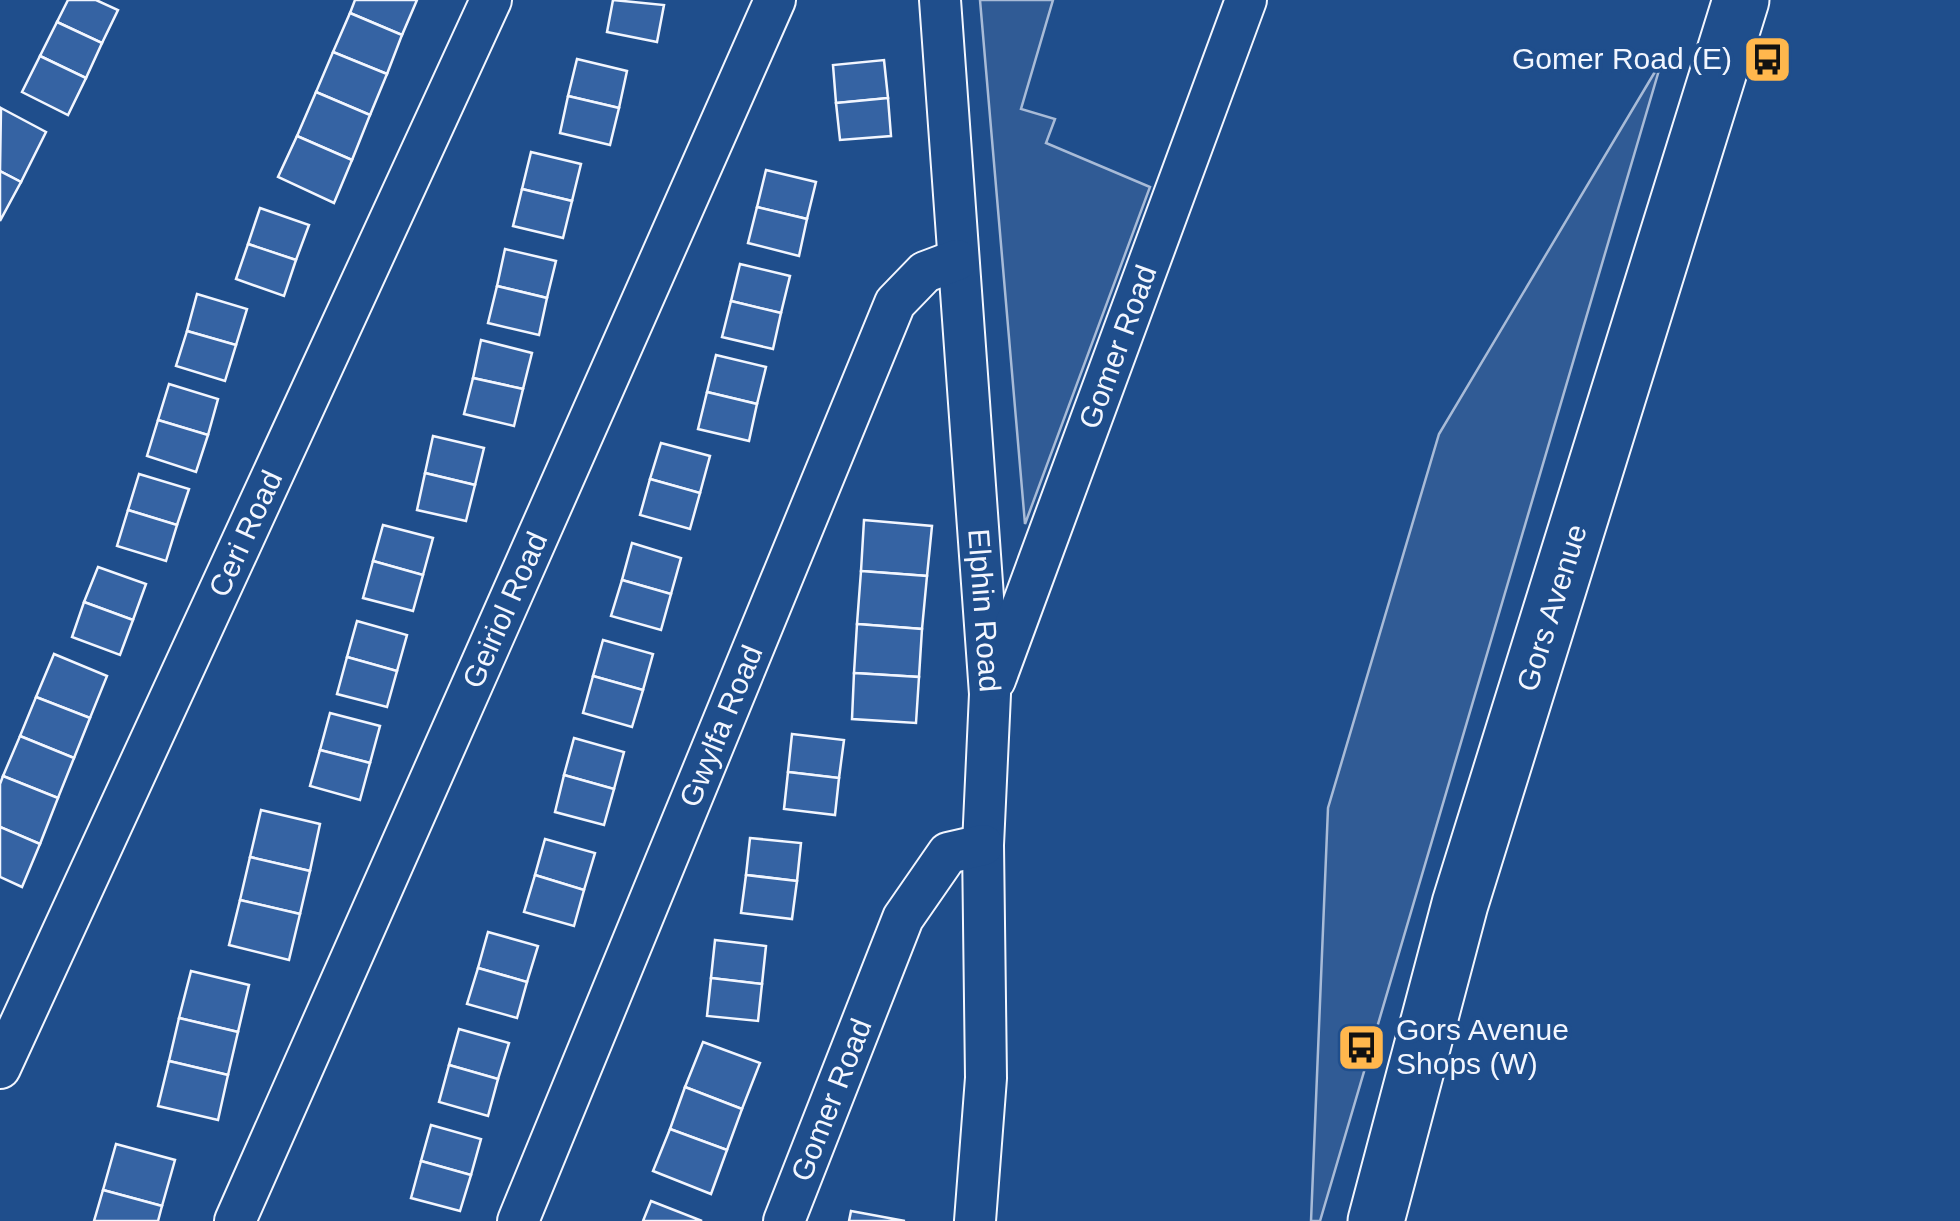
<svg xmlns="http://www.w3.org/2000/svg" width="1960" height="1221" font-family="Helvetica,sans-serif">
<rect width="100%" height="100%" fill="#1f4e8c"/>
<g fill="#305b95" stroke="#a8bbd7" stroke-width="2.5">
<polygon points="980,0 1053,0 1021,109 1055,119 1046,143 1150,187 1025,524"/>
<polygon points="1662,60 1320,1221 1311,1221 1328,808 1439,434"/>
</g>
<g fill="#3563a3" stroke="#f2f6ff" stroke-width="2.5">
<polygon points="68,0 96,0 118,10 102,43 57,22"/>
<polygon points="355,0 417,0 402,35 350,13"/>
<polygon points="613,0 664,5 657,42 607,32"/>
<polygon points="350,13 402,35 387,74 333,52"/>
<polygon points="57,22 102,43 86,78 40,56"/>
<polygon points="333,52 387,74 370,115 316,92"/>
<polygon points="40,56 86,78 68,115 22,92"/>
<polygon points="577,59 627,71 619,108 568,96"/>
<polygon points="884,60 888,98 836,103 833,65"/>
<polygon points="316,92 370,115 352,160 297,136"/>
<polygon points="568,96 619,108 610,145 560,133"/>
<polygon points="888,98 891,136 840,140 836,103"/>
<polygon points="1,108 46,132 21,182 0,171"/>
<polygon points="297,136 352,160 334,203 278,177"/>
<polygon points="531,152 581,164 572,201 522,189"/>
<polygon points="766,170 816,182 807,219 757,207"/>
<polygon points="0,171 21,182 0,221"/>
<polygon points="522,189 572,201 563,238 513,226"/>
<polygon points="757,207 807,219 799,256 748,243"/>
<polygon points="260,208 309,225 296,260 248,244"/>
<polygon points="248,244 296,260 284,296 236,279"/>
<polygon points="505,249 556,261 547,298 497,286"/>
<polygon points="740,264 790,276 781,313 731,301"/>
<polygon points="497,286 547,298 539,335 488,323"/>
<polygon points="197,294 247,309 236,345 187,331"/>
<polygon points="731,301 781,313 773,349 722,337"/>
<polygon points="187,331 236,345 225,381 176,366"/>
<polygon points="481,340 532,353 523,389 473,378"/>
<polygon points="716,355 766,367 757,404 707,392"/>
<polygon points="473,378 523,389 514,426 464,414"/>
<polygon points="169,384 218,399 208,435 158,420"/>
<polygon points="707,392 757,404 749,441 698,429"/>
<polygon points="158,420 208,435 196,472 147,456"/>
<polygon points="433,436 484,448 475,485 425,473"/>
<polygon points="661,443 710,456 700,493 650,479"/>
<polygon points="425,473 475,485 466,521 417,510"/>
<polygon points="139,474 189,489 177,525 128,510"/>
<polygon points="650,479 700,493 690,529 640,515"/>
<polygon points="128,510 177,525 166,561 117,546"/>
<polygon points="864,520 932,526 927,576 861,571"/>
<polygon points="383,525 433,538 423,575 373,561"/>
<polygon points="632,543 681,558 671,594 622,580"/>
<polygon points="373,561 423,575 413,611 363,598"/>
<polygon points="98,567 146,584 133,620 84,602"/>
<polygon points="861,571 927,576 922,629 857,624"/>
<polygon points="622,580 671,594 661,630 611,616"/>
<polygon points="84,602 133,620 120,655 72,637"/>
<polygon points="357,621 407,635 397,671 347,657"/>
<polygon points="857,624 922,629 919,677 854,673"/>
<polygon points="603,640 653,654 643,690 593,676"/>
<polygon points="54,654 107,676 90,718 36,697"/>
<polygon points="347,657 397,671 387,707 337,694"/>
<polygon points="854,673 919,677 916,723 852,719"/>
<polygon points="593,676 643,690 632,727 583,713"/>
<polygon points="36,697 90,718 74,758 20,736"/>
<polygon points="330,713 380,726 370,763 320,750"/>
<polygon points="792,734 844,740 839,778 788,772"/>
<polygon points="20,736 74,758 58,798 3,776"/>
<polygon points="574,738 624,752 614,789 564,775"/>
<polygon points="320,750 370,763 360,800 310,786"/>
<polygon points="788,772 839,778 835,815 784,809"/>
<polygon points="564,775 614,789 604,825 555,812"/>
<polygon points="3,776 58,798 40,844 0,827 0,784"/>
<polygon points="261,810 320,824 310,871 250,857"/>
<polygon points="0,827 40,844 22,887 0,877"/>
<polygon points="750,838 801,843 797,881 746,875"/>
<polygon points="545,839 595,853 584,890 535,875"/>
<polygon points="250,857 310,871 300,914 240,900"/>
<polygon points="535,875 584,890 574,926 524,912"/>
<polygon points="746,875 797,881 792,919 741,913"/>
<polygon points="240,900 300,914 289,960 229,945"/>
<polygon points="488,932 538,946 527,982 478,968"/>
<polygon points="715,940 766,946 762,984 711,978"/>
<polygon points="478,968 527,982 517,1018 467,1004"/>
<polygon points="191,971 249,985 238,1032 179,1018"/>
<polygon points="711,978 762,984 758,1021 707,1016"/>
<polygon points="179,1018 238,1032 228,1075 169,1061"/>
<polygon points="459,1029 509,1043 498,1079 449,1065"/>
<polygon points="703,1042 760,1063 742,1109 685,1087"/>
<polygon points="169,1061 228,1075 218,1120 158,1106"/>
<polygon points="449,1065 498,1079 488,1116 439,1102"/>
<polygon points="685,1087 742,1109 727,1150 670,1129"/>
<polygon points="431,1125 481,1139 471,1175 421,1161"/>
<polygon points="670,1129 727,1150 711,1194 653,1171"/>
<polygon points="116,1144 175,1160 162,1206 103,1190"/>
<polygon points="421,1161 471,1175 460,1211 411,1198"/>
<polygon points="103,1190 162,1206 158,1221 94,1221"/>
<polygon points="651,1201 702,1221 643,1221"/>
<polygon points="851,1211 905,1221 849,1221"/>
</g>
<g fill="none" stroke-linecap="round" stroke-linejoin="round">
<defs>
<g id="street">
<path id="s1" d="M940 0 990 694 983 845 986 1078 975 1221"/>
<path id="s2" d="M995 680 1246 0"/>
<path id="s3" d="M0 1068 491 0"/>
<path id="s4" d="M235 1221 775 0"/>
<path id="s5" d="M518 1221 895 303 925 272 957 260"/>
<path id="s6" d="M784 1221 903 918 948 853 983 845"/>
</g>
<g id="secondary">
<path id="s7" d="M1376 1221 1460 904 1741 0"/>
</g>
</defs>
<use href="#street" stroke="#f2f6ff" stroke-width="44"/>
<use href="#secondary" stroke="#f2f6ff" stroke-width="59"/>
<use href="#street" stroke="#1f4e8c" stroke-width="40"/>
<use href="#secondary" stroke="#1f4e8c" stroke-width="55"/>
</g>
<defs>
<symbol id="bus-square" viewBox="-11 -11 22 22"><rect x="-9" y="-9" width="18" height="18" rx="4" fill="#ffb74d" stroke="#1f4e8c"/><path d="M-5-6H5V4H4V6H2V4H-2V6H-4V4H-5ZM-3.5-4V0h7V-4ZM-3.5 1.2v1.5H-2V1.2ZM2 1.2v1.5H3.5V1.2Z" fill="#111"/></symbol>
</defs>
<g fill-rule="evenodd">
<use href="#bus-square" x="1740" y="32" width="55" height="55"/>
<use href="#bus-square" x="1334" y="1020" width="55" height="55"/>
</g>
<g text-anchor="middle" stroke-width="8" stroke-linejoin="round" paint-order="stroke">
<g font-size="30" fill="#f2f6ff" stroke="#1f4e8c" text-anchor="end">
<text x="1732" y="69">Gomer Road (E)</text>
<text x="1396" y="1040" text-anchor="start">Gors Avenue<tspan x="1396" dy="34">Shops (W)</tspan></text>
</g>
<g font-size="30" fill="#f2f6ff" stroke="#1f4e8c">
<text dy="10" stroke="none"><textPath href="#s2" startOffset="355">Gomer Road</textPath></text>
<text dy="10" stroke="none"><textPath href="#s3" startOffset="588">Ceri Road</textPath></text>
<text dy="10" stroke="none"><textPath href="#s7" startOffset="638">Gors Avenue</textPath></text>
<text dy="10" stroke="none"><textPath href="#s1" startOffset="612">Elphin Road</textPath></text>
<text dy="10" stroke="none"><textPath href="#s4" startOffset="668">Geiriol Road</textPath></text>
<text dy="10" stroke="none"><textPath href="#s5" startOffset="535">Gwylfa Road</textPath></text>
<text dy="10" stroke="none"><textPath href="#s6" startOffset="130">Gomer Road</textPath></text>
</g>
</g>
</svg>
